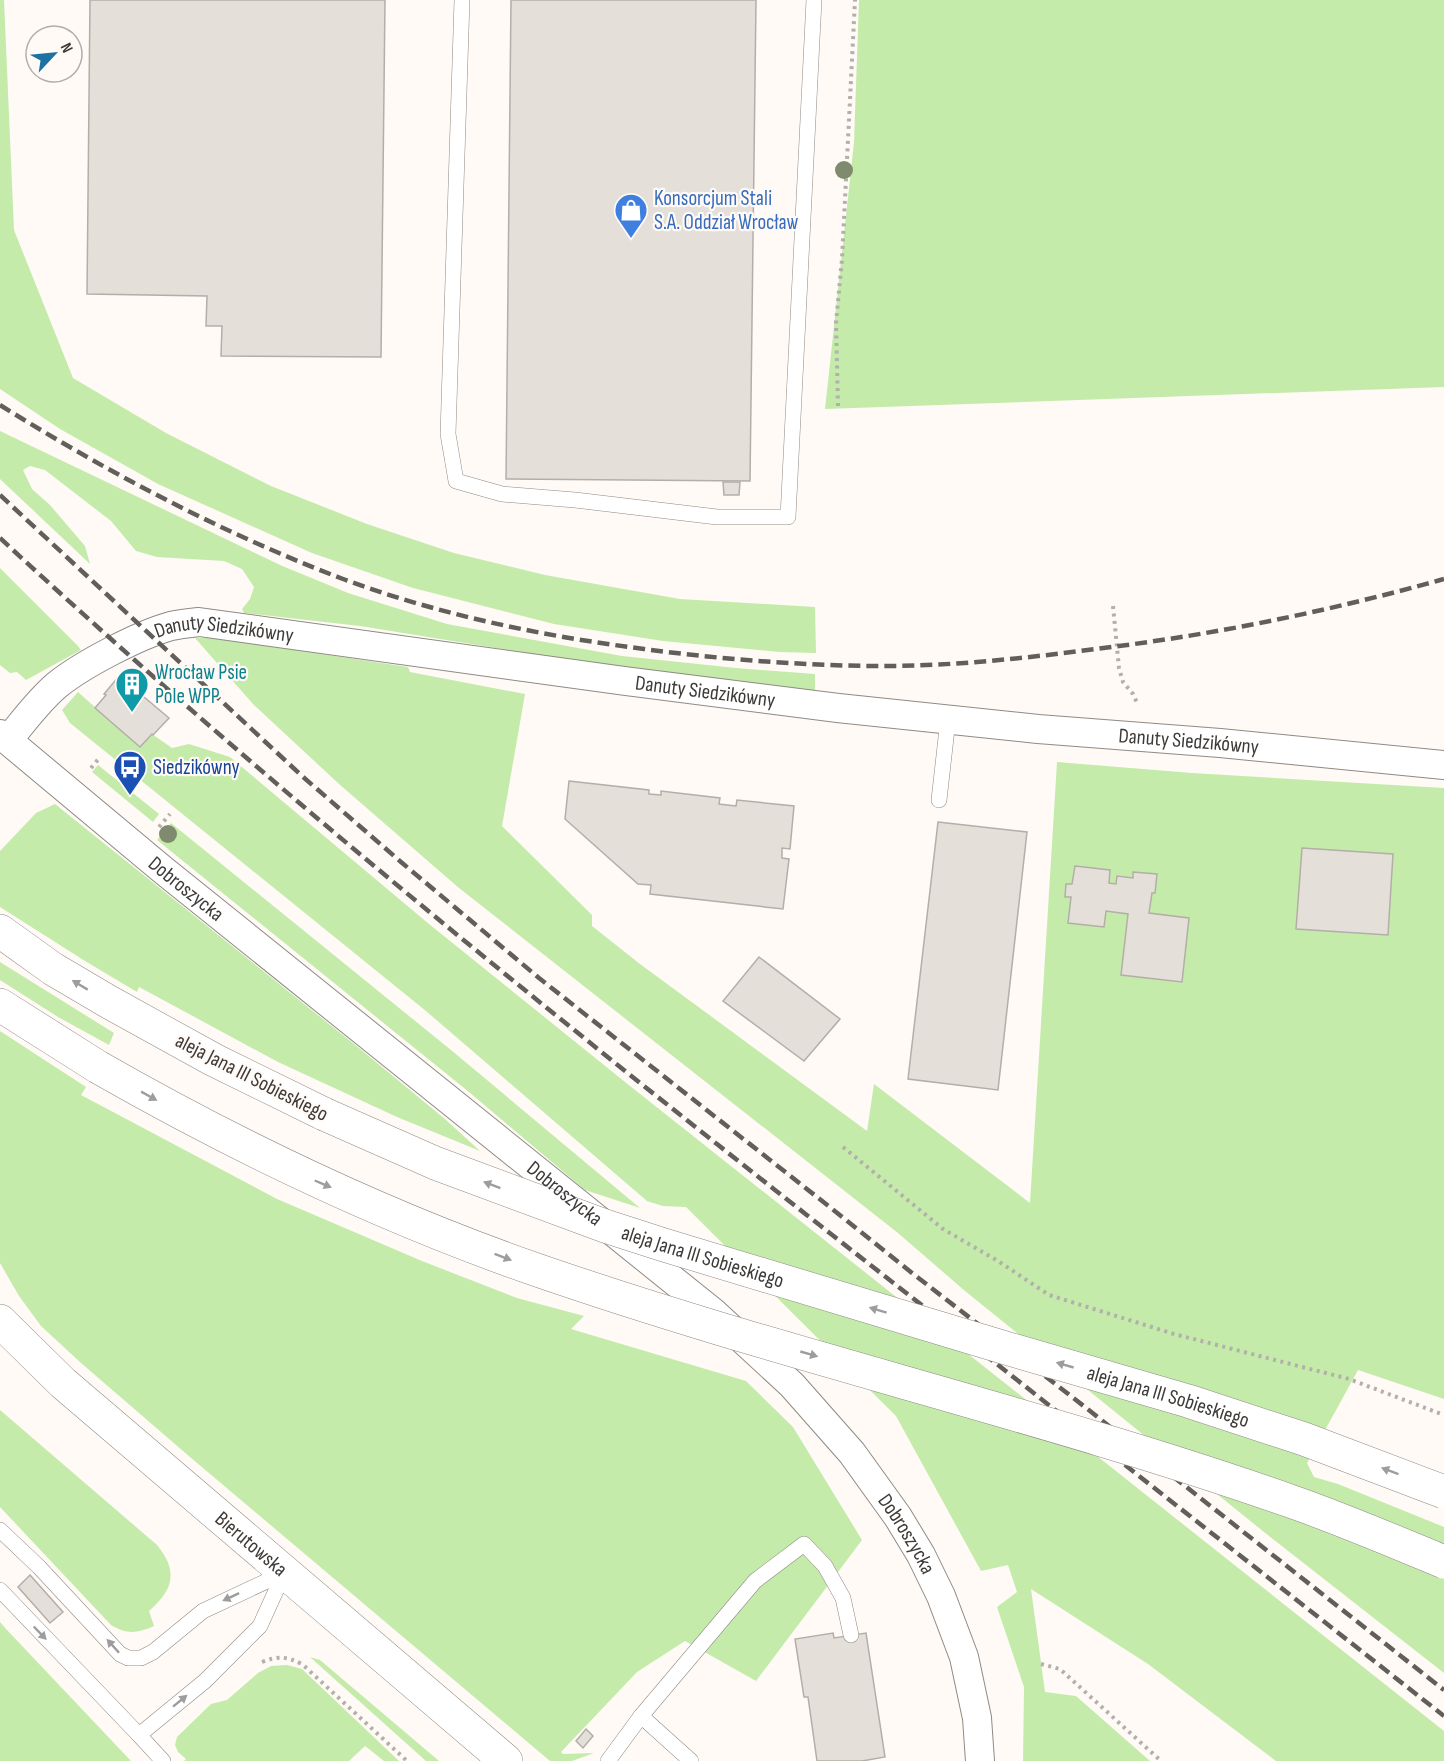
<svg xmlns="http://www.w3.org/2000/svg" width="1444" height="1761" font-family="'Sofia Sans Condensed',sans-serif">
<rect width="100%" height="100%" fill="#fffaf6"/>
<g fill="#c4ebaa">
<polygon points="0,0 4,0 14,230 73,378 166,433 271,486 367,524 454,553 545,575 680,599 815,607 816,653 780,652 663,641 554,624 413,588 312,553 158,484 60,429 0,389"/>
<polygon points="859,0 1444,0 1444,387 825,409 854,142"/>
<polygon points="0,431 280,565 348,593 447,624 622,656 736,668 815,674 815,691 570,660 360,626 244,613 242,609 250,599 254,587 242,569 224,561 157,557 136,551 111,521 45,470 30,466 23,470 32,489 50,505 85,546 90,564 0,479"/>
<polygon points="0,568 77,645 81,650 26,680 17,672 10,673 0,665"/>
<polygon points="195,638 216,638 408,667 410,672 525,694 502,826 592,915 592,926 640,964 867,1131 874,1084 1030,1203 1057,762 1192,773 1444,788 1444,1399 1358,1370 1307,1463 1314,1477 1338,1484 1444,1527 1444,1673 1264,1532 965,1291 898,1233 459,888 339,784 253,704"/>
<polygon points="78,692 140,747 152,734 172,748 189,744 230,757 429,924 630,1086 1444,1731 1444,1761 1276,1761 1148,1664 1031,1589 1045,1692 1076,1696 1150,1761 1023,1761 1024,1687 997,1607 1017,1592 1008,1565 981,1571 896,1416 686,1207 663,1206 647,1201 426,1011 70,723 62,710"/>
<polygon points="98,765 159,814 153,822 92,772"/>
<polygon points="55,804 359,1048 445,1119 480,1151 397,1117 278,1062 139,987 137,992 85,961 0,907 0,851 36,813"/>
<polygon points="171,823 451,1050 640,1208 585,1190 469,1092 157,840"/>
<polygon points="0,962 114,1033 109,1045 58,1017 0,980"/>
<polygon points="0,1031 86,1087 81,1095 277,1199 422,1261 517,1298 584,1316 571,1329 746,1381 793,1427 862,1540 756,1681 685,1641 637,1672 561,1752 563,1754 594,1753 572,1761 550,1761 190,1457 81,1363 41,1326 19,1296 0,1263"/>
<path d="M0 1410 157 1545C179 1572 173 1590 149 1611L154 1626C138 1633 127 1635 111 1625L0 1507Z"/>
<polygon points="0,1622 7,1630 131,1761 0,1761"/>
<polygon points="310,1657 320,1660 439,1761 426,1761"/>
<polygon points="287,1665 302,1669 399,1761 384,1761 365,1746 349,1761 184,1761 186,1759 178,1752 175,1745 177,1737 211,1704 227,1700 258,1673 271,1666"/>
</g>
<g fill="#e5dfd9" stroke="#b3aea8" stroke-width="1.5">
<polygon points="90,0 385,0 381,357 221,356 222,326 206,326 207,296 87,294"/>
<polygon points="511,0 756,0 750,481 506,479"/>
<polygon points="723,482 740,482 739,495 724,495"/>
<polygon points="119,676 169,718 153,735 152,734 140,747 95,708 106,695 104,694"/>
<polygon points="569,781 649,790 649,794 661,795 661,791 720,798 719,804 736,806 737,800 794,806 790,849 782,848 782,858 789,859 783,909 650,894 651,885 638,884 565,819"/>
<polygon points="938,822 1027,832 998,1090 908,1079"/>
<polygon points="1302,848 1393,854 1388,935 1296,929"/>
<polygon points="1075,866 1110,870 1109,883 1116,884 1117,876 1133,878 1133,872 1157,874 1155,893 1152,893 1149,913 1189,918 1182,982 1121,975 1128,914 1106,911 1104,927 1068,923 1071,897 1065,897 1066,884 1072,884"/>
<polygon points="759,957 840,1019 804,1061 723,1001"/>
<polygon points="30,1575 63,1612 50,1623 18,1587"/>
<polygon points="833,1633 834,1638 866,1633 885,1757 862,1761 817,1761 808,1697 804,1697 795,1639"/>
<polygon points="586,1729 593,1736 583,1748 576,1741"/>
</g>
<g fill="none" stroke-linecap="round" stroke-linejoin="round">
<defs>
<g id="lane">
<polyline points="462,0 448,434 456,481 502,494 575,500 717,517 788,517 814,0"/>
<polyline points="939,800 948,720"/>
<polyline points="0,1530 39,1567 120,1654 128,1658 141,1658 153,1652 203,1611 284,1573"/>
<polyline points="0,1590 139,1735 205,1681 260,1626 284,1573"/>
<polyline points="641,1716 691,1761"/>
<polyline points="139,1735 163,1761"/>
<polyline points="608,1761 641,1716 755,1581 804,1544 825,1566 843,1598 851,1635"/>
</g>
<g id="street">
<path id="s1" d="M0 734 163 870 714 1313 792 1385 852 1453 898 1517 921 1555 941 1596 964 1657 977 1718 980 1761"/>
<path id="s2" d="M8 740C24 721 38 701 57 685 83 664 139 635 171 626 180 624 190 623 199 622L625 681 838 708 1038 729 1220 743 1444 765"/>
</g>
<g id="secondary">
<polyline points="0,931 53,969 109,1002 214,1060 324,1114"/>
<polyline points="0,1005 98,1067"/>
<path id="s3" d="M0 1321 63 1383 506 1761"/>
</g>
</defs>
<use href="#lane" stroke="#8f8a85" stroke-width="16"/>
<use href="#street" stroke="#8f8a85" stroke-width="30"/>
<use href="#secondary" stroke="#8f8a85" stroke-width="34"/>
<g stroke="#b3afab" stroke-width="4" stroke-dasharray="3 4.5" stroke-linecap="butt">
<polyline points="838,406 836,323 842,259 855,0"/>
<polyline points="1113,606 1119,668 1123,682 1133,694 1138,705"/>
<polyline points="91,768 100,757"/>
<polyline points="159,827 170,814"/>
<polyline points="843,1147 943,1229 998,1261 1049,1295 1174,1334 1349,1379 1444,1415"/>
<path d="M262 1662C278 1656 286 1656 302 1664L407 1761"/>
<polyline points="1041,1664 1060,1669 1161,1761"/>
</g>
<use href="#lane" stroke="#fff" stroke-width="15"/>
<use href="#street" stroke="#fff" stroke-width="28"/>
<use href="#secondary" stroke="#fff" stroke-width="33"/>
<g stroke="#615e5b" stroke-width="4.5" stroke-dasharray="12 6" stroke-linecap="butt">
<path d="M0 405C109 473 222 533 343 579 440 615 542 636 644 649 719 659 795 665 870 666 953 667 1036 657 1119 646 1228 632 1337 609 1444 579"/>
<polyline points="0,495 302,776 401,862 539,978 831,1208 912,1273 1076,1400 1444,1690"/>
<path d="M0 538C302 818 626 1074 951 1328 1115 1457 1280 1587 1444 1716"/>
</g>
<defs>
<g id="secondary-bridge">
<path d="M98 1067C238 1147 384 1217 537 1270 785 1356 1042 1414 1290 1501 1342 1519 1393 1541 1444 1562"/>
<path id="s4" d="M324 1114 435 1163 605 1226 664 1245 1009 1349 1188 1401 1304 1439 1444 1492"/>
</g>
</defs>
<use href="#secondary-bridge" stroke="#8f8a85" stroke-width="34" stroke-linecap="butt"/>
<use href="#secondary-bridge" stroke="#fff" stroke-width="33"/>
</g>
<g fill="#7f8b6f">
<circle cx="844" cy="170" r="9"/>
<circle cx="168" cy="834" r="9"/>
</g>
<defs><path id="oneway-solid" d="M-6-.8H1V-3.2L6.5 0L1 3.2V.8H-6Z" transform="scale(1.5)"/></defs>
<g fill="#9e9c9c">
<use href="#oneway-solid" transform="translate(80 985) rotate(-149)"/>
<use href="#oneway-solid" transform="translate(149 1096) rotate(29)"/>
<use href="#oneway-solid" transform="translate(323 1184) rotate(23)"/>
<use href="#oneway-solid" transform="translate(492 1185) rotate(-159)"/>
<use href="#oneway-solid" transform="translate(503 1257) rotate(21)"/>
<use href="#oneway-solid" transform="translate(878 1310) rotate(-163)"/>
<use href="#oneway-solid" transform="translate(809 1354) rotate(16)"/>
<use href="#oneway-solid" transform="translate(1065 1365) rotate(-164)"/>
<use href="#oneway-solid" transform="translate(1390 1471) rotate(-159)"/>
<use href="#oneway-solid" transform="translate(231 1597) rotate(155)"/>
<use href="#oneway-solid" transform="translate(40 1633) rotate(46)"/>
<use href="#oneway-solid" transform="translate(113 1646) rotate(-132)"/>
<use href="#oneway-solid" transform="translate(180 1701) rotate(-39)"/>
</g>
<defs>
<symbol id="shop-pin" viewBox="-11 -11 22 30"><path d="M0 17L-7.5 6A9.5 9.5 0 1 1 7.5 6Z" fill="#3f7fe0" stroke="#fffaf6"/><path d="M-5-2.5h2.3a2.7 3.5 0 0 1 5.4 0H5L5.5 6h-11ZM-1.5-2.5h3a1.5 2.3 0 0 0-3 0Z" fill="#fff"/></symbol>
<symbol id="building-pin" viewBox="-11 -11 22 30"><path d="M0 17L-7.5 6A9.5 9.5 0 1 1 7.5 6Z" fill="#0f9aa8" stroke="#fffaf6"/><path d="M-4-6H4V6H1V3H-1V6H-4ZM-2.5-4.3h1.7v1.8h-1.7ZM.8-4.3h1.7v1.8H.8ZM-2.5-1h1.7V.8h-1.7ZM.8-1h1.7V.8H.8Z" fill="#fff"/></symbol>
<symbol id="bus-pin" viewBox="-11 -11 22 30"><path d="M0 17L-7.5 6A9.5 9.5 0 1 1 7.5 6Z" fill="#1a4fb4" stroke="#fffaf6"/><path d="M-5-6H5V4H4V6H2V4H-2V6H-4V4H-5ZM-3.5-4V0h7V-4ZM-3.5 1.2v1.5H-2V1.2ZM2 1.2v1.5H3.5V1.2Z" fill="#fff"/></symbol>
</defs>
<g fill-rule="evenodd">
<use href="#shop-pin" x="612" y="191" width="38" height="52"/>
<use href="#building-pin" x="113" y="665" width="38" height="52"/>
<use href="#bus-pin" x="111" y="748" width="38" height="52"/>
</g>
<g text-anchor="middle" stroke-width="4.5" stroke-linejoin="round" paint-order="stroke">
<g font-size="21" fill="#366cbe" stroke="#fffaf6" text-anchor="start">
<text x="654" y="205">Konsorcjum Stali<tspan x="654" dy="24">S.A. Oddział Wrocław</tspan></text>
</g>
<g font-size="21" fill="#3d3a38" stroke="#fffaf6">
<text dy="7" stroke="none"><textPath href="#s2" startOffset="256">Danuty Siedzikówny</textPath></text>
<text dy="7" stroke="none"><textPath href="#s2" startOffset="742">Danuty Siedzikówny</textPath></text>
<text dy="7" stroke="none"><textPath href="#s2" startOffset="1228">Danuty Siedzikówny</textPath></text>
<text dy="7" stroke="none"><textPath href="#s1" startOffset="242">Dobroszycka</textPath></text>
<text transform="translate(252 1077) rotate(27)" y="7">aleja Jana III Sobieskiego</text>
<text dy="7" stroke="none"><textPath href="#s1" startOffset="728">Dobroszycka</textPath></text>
<text dy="7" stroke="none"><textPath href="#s4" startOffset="405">aleja Jana III Sobieskiego</textPath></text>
<text dy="7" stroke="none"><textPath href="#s4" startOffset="891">aleja Jana III Sobieskiego</textPath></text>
<text dy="7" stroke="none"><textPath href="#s1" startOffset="1214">Dobroszycka</textPath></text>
<text dy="7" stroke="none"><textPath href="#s3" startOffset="336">Bierutowska</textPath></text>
</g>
<g font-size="21" fill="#0d838f" stroke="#fffaf6" text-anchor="start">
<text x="155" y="679">Wrocław Psie<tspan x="155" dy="24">Pole WPP</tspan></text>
</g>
<g font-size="21" fill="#164399" stroke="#fffaf6" text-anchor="start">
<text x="153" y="774">Siedzikówny</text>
</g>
</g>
<g transform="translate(54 54) rotate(64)"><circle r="28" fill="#fffaf6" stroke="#b1adaa" stroke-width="1.5"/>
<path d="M0-4.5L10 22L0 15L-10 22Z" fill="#1c72a2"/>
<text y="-9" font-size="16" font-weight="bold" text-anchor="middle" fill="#3d3a38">N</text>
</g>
</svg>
